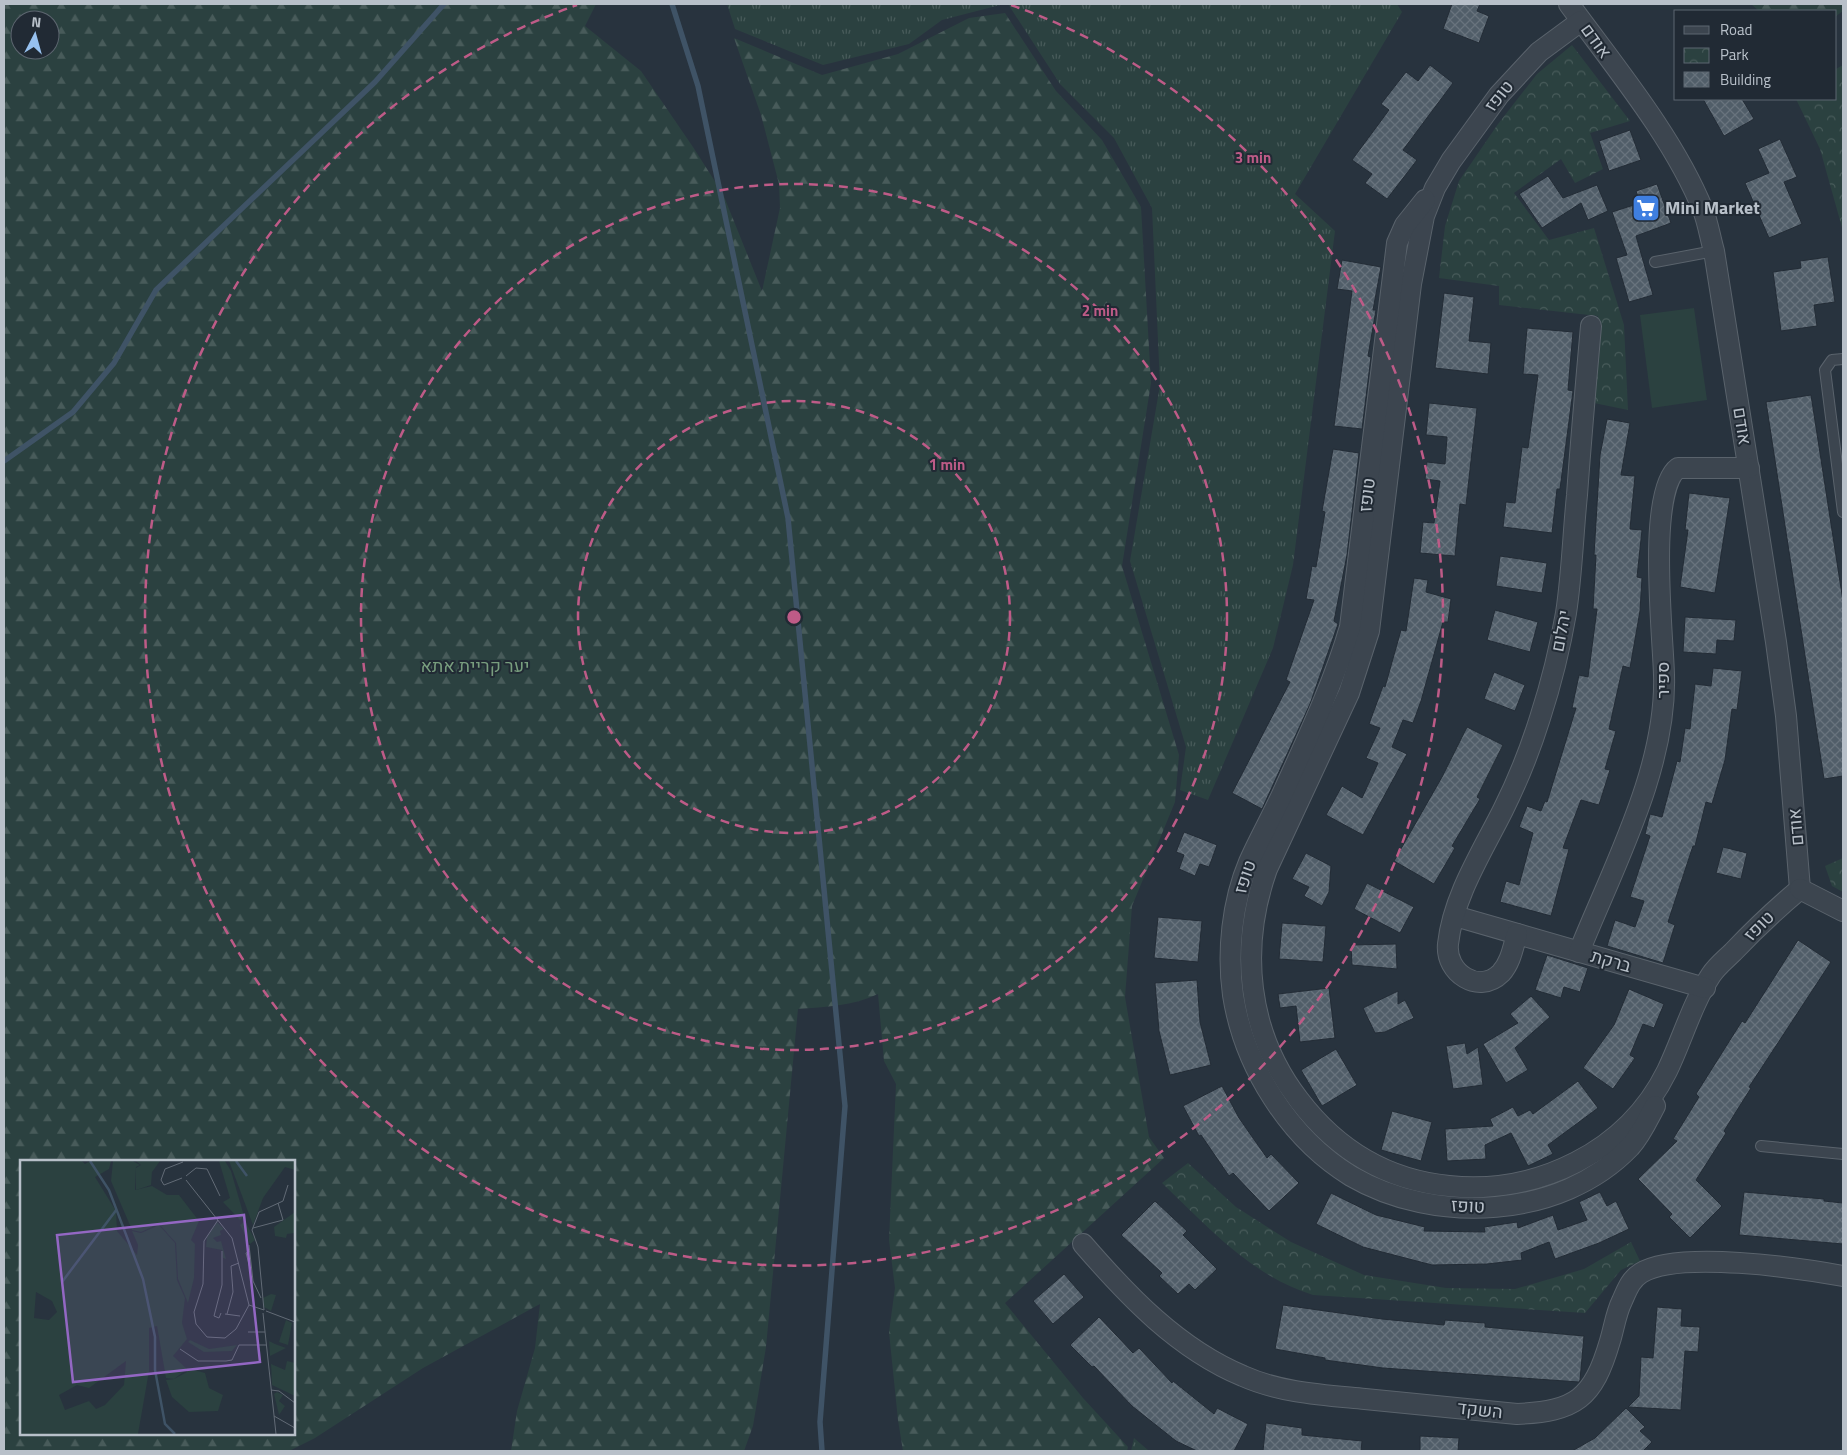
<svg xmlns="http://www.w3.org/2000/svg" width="1847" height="1455" font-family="'Titillium Web',Heebo,sans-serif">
<defs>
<pattern id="grass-tufts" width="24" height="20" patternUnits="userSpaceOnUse" patternTransform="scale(1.25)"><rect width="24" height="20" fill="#2b4140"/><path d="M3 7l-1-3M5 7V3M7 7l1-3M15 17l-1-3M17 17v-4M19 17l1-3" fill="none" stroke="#485b5a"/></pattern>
<pattern id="forest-firs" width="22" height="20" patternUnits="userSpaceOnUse" patternTransform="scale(1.25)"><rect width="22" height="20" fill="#2b4140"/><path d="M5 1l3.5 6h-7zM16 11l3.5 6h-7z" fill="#485b5a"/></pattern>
<pattern id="park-crowns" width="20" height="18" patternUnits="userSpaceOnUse" patternTransform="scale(1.25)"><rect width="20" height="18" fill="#2b4140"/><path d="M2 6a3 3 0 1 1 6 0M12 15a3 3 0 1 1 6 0" fill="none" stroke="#485b5a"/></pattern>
<pattern id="building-cross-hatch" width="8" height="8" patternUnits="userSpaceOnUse" patternTransform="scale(1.25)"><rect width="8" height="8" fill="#515e69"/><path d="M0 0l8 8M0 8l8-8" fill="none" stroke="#68737d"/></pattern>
</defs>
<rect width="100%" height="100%" fill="#28333e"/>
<g fill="url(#grass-tufts)">
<polygon points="727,4 1004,4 942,20 909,44 823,65 735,29"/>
<polygon points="1008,4 1397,4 1402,12 1295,194 1335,231 1293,565 1273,648 1208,800 1180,790 1186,747 1130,561 1160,385 1152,208 1114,138 1060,84"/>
<polygon points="1134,1438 1149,1451 1131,1451"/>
</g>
<g fill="url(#forest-firs)" fill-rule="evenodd">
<path d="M4 4H596L585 26 641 71 693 147 723 194 762 291 780 208 779 184 761 115 734 38 822 75 898 54 969 18 1005 13 1056 91 1102 140 1141 207 1151 383 1122 566 1179 755 1175 802 1132 906 1125 997 1149 1137 1164 1158 1005 1303 1083 1398 1128 1447 1127 1451H903L898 1420 889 1332 895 1288 889 1240 896 1084 884 1061 878 994C853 1006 825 1007 798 1009L766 1347 753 1426 744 1451H511L517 1411 535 1348 540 1304 423 1368 315 1438 289 1451H4ZM20 20H50V50H20ZM21 1161H294V1434H21Z"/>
<polygon points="1751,4 1843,4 1843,11 1836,16 1836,11 1759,11"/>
</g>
<g fill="url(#park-crowns)">
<polygon points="1572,45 1630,121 1590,133 1603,169 1575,183 1561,159 1514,193 1549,240 1594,228 1624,325 1628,410 1594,403 1598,316 1499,305 1499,286 1439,278 1445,226 1459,181 1498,124 1537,74"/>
<polygon points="1843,65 1843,231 1820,149 1796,99 1836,99 1836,69"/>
<polygon points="1843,858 1843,892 1832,886 1825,866"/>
<path d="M1188 1163 1236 1207 1291 1242 1364 1275 1446 1288 1515 1289 1584 1269 1631 1242 1640 1261 1621 1270 1585 1313 1313 1295C1251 1276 1207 1226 1162 1183Z"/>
</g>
<polygon fill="#2b4140" points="1694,308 1707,400 1652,408 1640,315"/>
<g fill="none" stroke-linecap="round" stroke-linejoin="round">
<g stroke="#3f5366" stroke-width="5.5">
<polyline points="672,4 698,86 788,518 845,1106 820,1422 822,1451"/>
<polyline points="4,461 73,412 114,363 156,290 375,82 444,4"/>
</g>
</g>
<g fill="url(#building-cross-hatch)" stroke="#232c36">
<polygon points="1452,4 1480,4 1477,11 1489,16 1479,43 1443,29"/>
<polygon points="1430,65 1453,83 1403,150 1417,160 1387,199 1365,183 1372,174 1352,160 1389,110 1381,104 1406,72 1418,81"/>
<polygon points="1703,99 1742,99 1754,119 1724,136"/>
<polygon points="1630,130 1641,160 1609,171 1599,141"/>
<polygon points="1780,139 1797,177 1784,182 1802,224 1769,238 1745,183 1769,173 1758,149"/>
<polygon points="1548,176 1563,198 1597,185 1608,211 1588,220 1581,203 1542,228 1519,194"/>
<polygon points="1657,184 1671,223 1636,236 1653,295 1629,302 1616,258 1627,255 1612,212 1640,203 1636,191"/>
<polygon points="1828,257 1835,302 1814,305 1817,326 1781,331 1773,272 1801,268 1800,261"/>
<polygon points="1342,260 1381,267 1373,310 1376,310 1368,356 1371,357 1362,429 1334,426 1352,291 1337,289"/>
<polygon points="1444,293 1474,297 1469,341 1491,343 1488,374 1435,368"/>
<polygon points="1527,328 1573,332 1568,390 1573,391 1560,489 1557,489 1552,533 1503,527 1506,502 1515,503 1522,447 1528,448 1538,375 1523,374"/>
<polygon points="1811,395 1843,601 1843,776 1824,779 1766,402"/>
<polygon points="1429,403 1477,408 1466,505 1460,504 1455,556 1420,553 1423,522 1434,523 1440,481 1425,479 1427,462 1445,464 1447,437 1426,435"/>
<polygon points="1607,419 1630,423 1621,475 1635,476 1630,529 1642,530 1637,577 1642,578 1640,611 1630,668 1623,666 1609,729 1616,731 1605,769 1610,770 1599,805 1581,800 1563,848 1569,849 1551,916 1500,902 1506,881 1519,885 1533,833 1519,827 1527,806 1541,811 1545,801 1547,802 1576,708 1572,708 1579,675 1588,677 1597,609 1593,609 1596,555 1594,555 1600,455"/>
<polygon points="1333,449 1359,453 1347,555 1334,621 1338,624 1310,704 1262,809 1232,793 1290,682 1286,680 1314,600 1306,599 1312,566 1316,567 1325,512 1322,511"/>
<polygon points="1689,493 1730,498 1715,593 1680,587 1688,530 1685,530"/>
<polygon points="1500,556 1547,563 1542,593 1496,586"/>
<polygon points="1414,578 1428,580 1426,592 1451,599 1448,622 1443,622 1421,701 1413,723 1403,720 1392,747 1407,754 1363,835 1326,815 1342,786 1362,798 1378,763 1366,758 1380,728 1369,724 1383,686 1385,687 1401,630 1406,631"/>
<polygon points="1495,610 1538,622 1530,652 1487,640"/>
<polygon points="1685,617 1736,620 1734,641 1717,640 1716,654 1683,652"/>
<polygon points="1713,668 1742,671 1737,710 1732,709 1725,760 1712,804 1706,802 1695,846 1693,846 1668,922 1675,925 1663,963 1607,946 1615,920 1635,927 1644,901 1630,897 1650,836 1645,834 1650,814 1662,817 1677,761 1680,762 1685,728 1690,729 1695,684 1711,686"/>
<polygon points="1494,672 1525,685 1515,711 1484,699"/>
<polygon points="1467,727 1503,745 1477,797 1480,799 1452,846 1455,848 1434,884 1394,861 1442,777"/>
<polygon points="1184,832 1217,845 1209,867 1200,864 1195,876 1179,869 1184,855 1176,852"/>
<polygon points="1723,847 1747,853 1741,879 1716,873"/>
<polygon points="1306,853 1331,866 1329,892 1322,906 1304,896 1309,887 1292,879"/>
<polygon points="1367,883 1414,907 1400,933 1354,909"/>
<polygon points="1158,917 1202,921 1198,962 1154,958"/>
<polygon points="1282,923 1326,926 1323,962 1279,959"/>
<polygon points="1798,940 1831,962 1749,1087 1751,1088 1724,1131 1726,1133 1696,1180 1722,1206 1690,1238 1669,1217 1672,1214 1638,1179 1677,1141 1673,1139 1699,1097 1696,1094 1742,1021 1745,1023"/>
<polygon points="1396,944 1397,969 1352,965 1351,945"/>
<polygon points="1547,955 1588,968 1580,992 1564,987 1561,998 1535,990"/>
<polygon points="1197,980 1200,1022 1211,1065 1170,1075 1159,1031 1155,983"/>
<polygon points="1329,988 1335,1038 1300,1042 1296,1006 1280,1008 1278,994"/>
<polygon points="1629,989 1664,1004 1654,1028 1643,1024 1630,1055 1635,1058 1613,1089 1583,1068 1614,1025"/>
<polygon points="1398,991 1398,1004 1405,1000 1414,1018 1385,1032 1375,1033 1363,1008"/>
<polygon points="1531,996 1550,1017 1515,1048 1528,1070 1506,1083 1483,1044 1518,1023 1510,1014"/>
<polygon points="1465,1043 1467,1054 1478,1047 1483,1085 1453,1089 1446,1046"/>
<polygon points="1336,1049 1357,1085 1322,1106 1301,1070"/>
<polygon points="1578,1081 1598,1108 1548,1145 1553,1154 1528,1166 1511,1133 1485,1145 1486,1159 1447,1161 1445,1129 1493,1126 1490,1119 1513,1107 1518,1116 1530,1110 1533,1114"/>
<polygon points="1222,1086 1239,1118 1267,1158 1271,1154 1299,1183 1269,1211 1233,1173 1229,1176 1201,1135 1199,1136 1183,1106"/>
<polygon points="1392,1111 1432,1122 1421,1161 1381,1150"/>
<polygon points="1600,1192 1607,1206 1616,1201 1629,1229 1599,1243 1555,1259 1549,1242 1521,1253 1522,1260 1487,1264 1432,1265 1363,1247 1316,1224 1331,1193 1376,1215 1425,1227 1424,1231 1485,1232 1484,1227 1517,1222 1518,1228 1553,1215 1558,1230 1587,1220 1579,1202"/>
<polygon points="1744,1192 1824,1199 1824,1201 1843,1203 1843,1244 1739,1235"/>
<polygon points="1155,1201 1187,1231 1183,1235 1217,1269 1195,1290 1189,1284 1178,1294 1159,1276 1162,1273 1121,1235"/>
<polygon points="1064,1274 1084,1297 1053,1324 1033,1301"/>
<polygon points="1283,1305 1382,1319 1444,1325 1445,1320 1485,1323 1485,1327 1584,1336 1580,1380 1579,1382 1536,1379 1383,1368 1325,1360 1325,1358 1275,1349"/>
<polygon points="1657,1307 1682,1309 1681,1326 1700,1327 1698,1352 1685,1351 1681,1410 1628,1407 1639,1396 1641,1357 1653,1358"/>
<polygon points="1099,1317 1133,1353 1139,1348 1172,1383 1173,1381 1214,1414 1217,1408 1248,1424 1234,1451 1197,1451 1176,1441 1132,1406 1094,1366 1092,1367 1070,1345"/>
<polygon points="1626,1408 1645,1427 1640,1431 1652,1442 1643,1451 1572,1451 1595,1438"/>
<polygon points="1266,1423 1302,1428 1302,1435 1362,1441 1361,1451 1263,1451"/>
<polygon points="1420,1436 1459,1438 1458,1451 1420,1451"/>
</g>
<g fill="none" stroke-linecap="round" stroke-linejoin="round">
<defs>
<g id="lane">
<polyline points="1655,262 1714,251"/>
<polyline points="1843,359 1832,360 1825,370 1843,512"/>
<polyline points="1761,1146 1843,1154"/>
</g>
<g id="street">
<path d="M1569 4C1615 67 1674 138 1703 210 1708 223 1710 237 1714 251L1776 642 1786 716 1800 889"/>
<path d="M1581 21 1539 52 1499 95 1451 161 1435 188 1424 216 1411 284 1369 631 1349 693 1267 869C1239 948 1247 1033 1299 1100 1337 1150 1387 1180 1449 1186 1537 1195 1627 1152 1667 1071 1682 1040 1692 1004 1711 975 1717 966 1726 959 1733 952 1755 929 1776 909 1800 889"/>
<path d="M1425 200 1405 225 1397 243 1350 627C1334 682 1309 735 1285 788 1274 813 1260 837 1249 862 1232 902 1227 952 1233 995 1244 1066 1289 1138 1351 1176 1435 1225 1561 1219 1630 1147 1641 1135 1648 1119 1655 1106"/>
<polyline points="1800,889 1843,911"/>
<polyline points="1455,916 1705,988"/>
<path d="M1517 934C1513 947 1511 962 1501 973 1479 995 1445 973 1448 944 1453 897 1482 852 1503 810 1518 780 1530 750 1540 718 1551 684 1560 648 1566 613 1572 574 1573 534 1577 495 1581 439 1586 382 1591 326"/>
<path d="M1579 952C1613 867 1667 768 1664 675 1663 635 1647 491 1678 468H1749"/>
<path d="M1083 1244C1128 1296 1178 1349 1243 1376 1281 1393 1324 1395 1365 1399 1416 1404 1466 1409 1517 1414 1576 1411 1593 1399 1610 1341 1614 1328 1616 1313 1622 1301 1627 1290 1630 1280 1641 1273 1678 1250 1799 1268 1843 1276"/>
</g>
</defs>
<use href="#lane" stroke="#5a636c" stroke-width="12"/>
<use href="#street" stroke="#5a636c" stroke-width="22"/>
<use href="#lane" stroke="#3c454f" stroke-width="10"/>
<use href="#street" stroke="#3c454f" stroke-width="20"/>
</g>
<g fill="none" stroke="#be5b87" stroke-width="2.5" stroke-dasharray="9 6">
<circle cx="794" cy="617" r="216"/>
<circle cx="794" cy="617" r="433"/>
<path d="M1011 5A649 649 0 1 1 577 5"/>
</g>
<defs>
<symbol id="supermarket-square" viewBox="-11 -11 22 22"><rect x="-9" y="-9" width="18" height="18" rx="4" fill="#3f7fe0" stroke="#212a34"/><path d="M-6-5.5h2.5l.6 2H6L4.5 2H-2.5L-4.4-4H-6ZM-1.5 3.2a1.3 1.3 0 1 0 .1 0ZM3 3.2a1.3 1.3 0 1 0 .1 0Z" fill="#fff"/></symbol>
</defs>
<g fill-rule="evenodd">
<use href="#supermarket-square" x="1630" y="192" width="32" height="32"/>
</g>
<g text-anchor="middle" stroke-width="4" stroke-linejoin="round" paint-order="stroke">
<g font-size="18" fill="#b8c0c9" stroke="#212a34">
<text transform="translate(1596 41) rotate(54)" y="6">אודם</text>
<text transform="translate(1499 96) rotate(-51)" y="6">טופז</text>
<text transform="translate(1742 426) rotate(81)" y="6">אודם</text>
<text transform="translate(1367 495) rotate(-83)" y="6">טופז</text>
<text transform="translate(1561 631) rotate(-79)" y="6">יהלום</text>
<text transform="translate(1663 680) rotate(-90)" y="6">ספיר</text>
<text transform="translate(1796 827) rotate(-95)" y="6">אודם</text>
<text transform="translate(1245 877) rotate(-71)" y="6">טופז</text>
<text transform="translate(1759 926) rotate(-45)" y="6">טופז</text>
<text transform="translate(1611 961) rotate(16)" y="6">ברקת</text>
<text transform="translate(1468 1206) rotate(3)" y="6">טופז</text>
<text transform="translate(1480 1410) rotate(6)" y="6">השקד</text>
</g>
<g font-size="18" font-weight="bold" fill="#b8c0c9" stroke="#212a34" text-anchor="start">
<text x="1665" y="214">Mini Market</text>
</g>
<g font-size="18" fill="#789d7e" stroke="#212a34">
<text x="475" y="672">יער קריית אתא</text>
</g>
</g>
<g transform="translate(20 1160)">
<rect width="275" height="275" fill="#28333e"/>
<path d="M93 1H113L120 5 116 7 115 30 132 26 147 35H159L179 61 171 80 175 84 174 118 168 143 158 119 156 83 139 64 121 72 112 70 91 21ZM209 1H275V10L265 7 243 38 233 65ZM275 52V73L267 74 266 78 255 76 254 67ZM267 201 275 203V236L252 225 251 204 265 210ZM167 208 185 213 189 228 203 235 198 251 169 252 152 237 146 220 154 219 167 212Z" fill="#2b4140"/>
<path d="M0 1H62L65 4 70 1H91L89 9 75 17 96 51 97 71 117 95 118 85 112 71 121 73 139 65 155 83 157 120 165 138 162 163 167 179 153 196 167 209 154 219 146 218 137 166 129 168V211L118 274H0ZM16 132 32 141 37 152 29 160 14 158ZM106 201 104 225 85 245 76 249 69 241 45 250 39 235 57 225 69 228ZM116 1H140L132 12 131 25 116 30V8L121 5ZM199 1H205L211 11 224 56 220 60 203 42 210 38Z" fill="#2b4140" fill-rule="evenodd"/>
<path d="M225 61 235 80 230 84 220 65ZM197 62 204 69 200 71 201 75 193 78 197 82 201 81 206 99 203 98 202 90 186 87 187 77ZM251 134 256 135 251 151 244 147 243 138ZM266 160 272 163 268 185 259 182ZM170 180 189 189 217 185 212 191 184 192 168 182ZM249 181 255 184 266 188 250 196ZM257 232 263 235 259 241 265 246 259 255 254 234Z" fill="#2b4140"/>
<path fill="none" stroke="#3f5366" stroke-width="2.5" d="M70 1 89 30 123 119 135 177V210L145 264 155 274M216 1 227 16M42 122 97 49"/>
<path fill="none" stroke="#626b76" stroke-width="1" d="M166 16 176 8 187 9 200 36M162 18 144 25 141 20 145 9 163 2M166 20 212 78 229 145M198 60 184 81 183 124 174 152 176 164 187 177 205 178 216 169 229 145M233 68 263 60 258 43M229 85 233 121 241 138M230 108 226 93 230 91M229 145 244 150M244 150 238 87 232 70 239 52 263 41 268 25M246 151 275 162M201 153 199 158 194 156 202 125V91M243 153 256 274M205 154 220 156M207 154 213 132 211 106 219 103M228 172H245M160 189 178 201H206L212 200 219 185H246M251 230 259 231 275 243M254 256 275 268"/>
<path fill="#9367c3" fill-opacity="0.15" stroke="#9367c3" stroke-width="2.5" d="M224 55 240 202 53 222 37 75Z"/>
<rect width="275" height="275" fill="none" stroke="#b8c0c9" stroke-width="2.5"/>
</g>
<circle cx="794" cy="617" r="8" fill="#be5b87" stroke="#212a34" stroke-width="2.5"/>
<g font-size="15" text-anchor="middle" font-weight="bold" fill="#be5b87" stroke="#212a34" stroke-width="4" stroke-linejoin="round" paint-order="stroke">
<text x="1253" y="163">3 min</text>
<text x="1100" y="316">2 min</text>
<text x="947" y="470">1 min</text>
</g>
<rect width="1847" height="1455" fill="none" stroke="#b8c0c9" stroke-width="10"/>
<rect x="1674" y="10" width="162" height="90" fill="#212a34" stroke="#5d6670"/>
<rect x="1684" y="26" width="25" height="8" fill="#3c454f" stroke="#5d6670"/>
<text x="1720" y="35" font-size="15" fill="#b8c0c9">Road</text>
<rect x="1684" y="48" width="25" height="15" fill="url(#park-crowns)" stroke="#5d6670"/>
<text x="1720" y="60" font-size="15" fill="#b8c0c9">Park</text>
<rect x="1684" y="72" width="25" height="15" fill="url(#building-cross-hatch)" stroke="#5d6670"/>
<text x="1720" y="85" font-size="15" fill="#b8c0c9">Building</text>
<g transform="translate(35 35) rotate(6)"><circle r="24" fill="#212a34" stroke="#5d6670"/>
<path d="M0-4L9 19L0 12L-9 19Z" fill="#97c1ef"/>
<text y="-8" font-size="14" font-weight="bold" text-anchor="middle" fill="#b8c0c9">N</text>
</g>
</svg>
